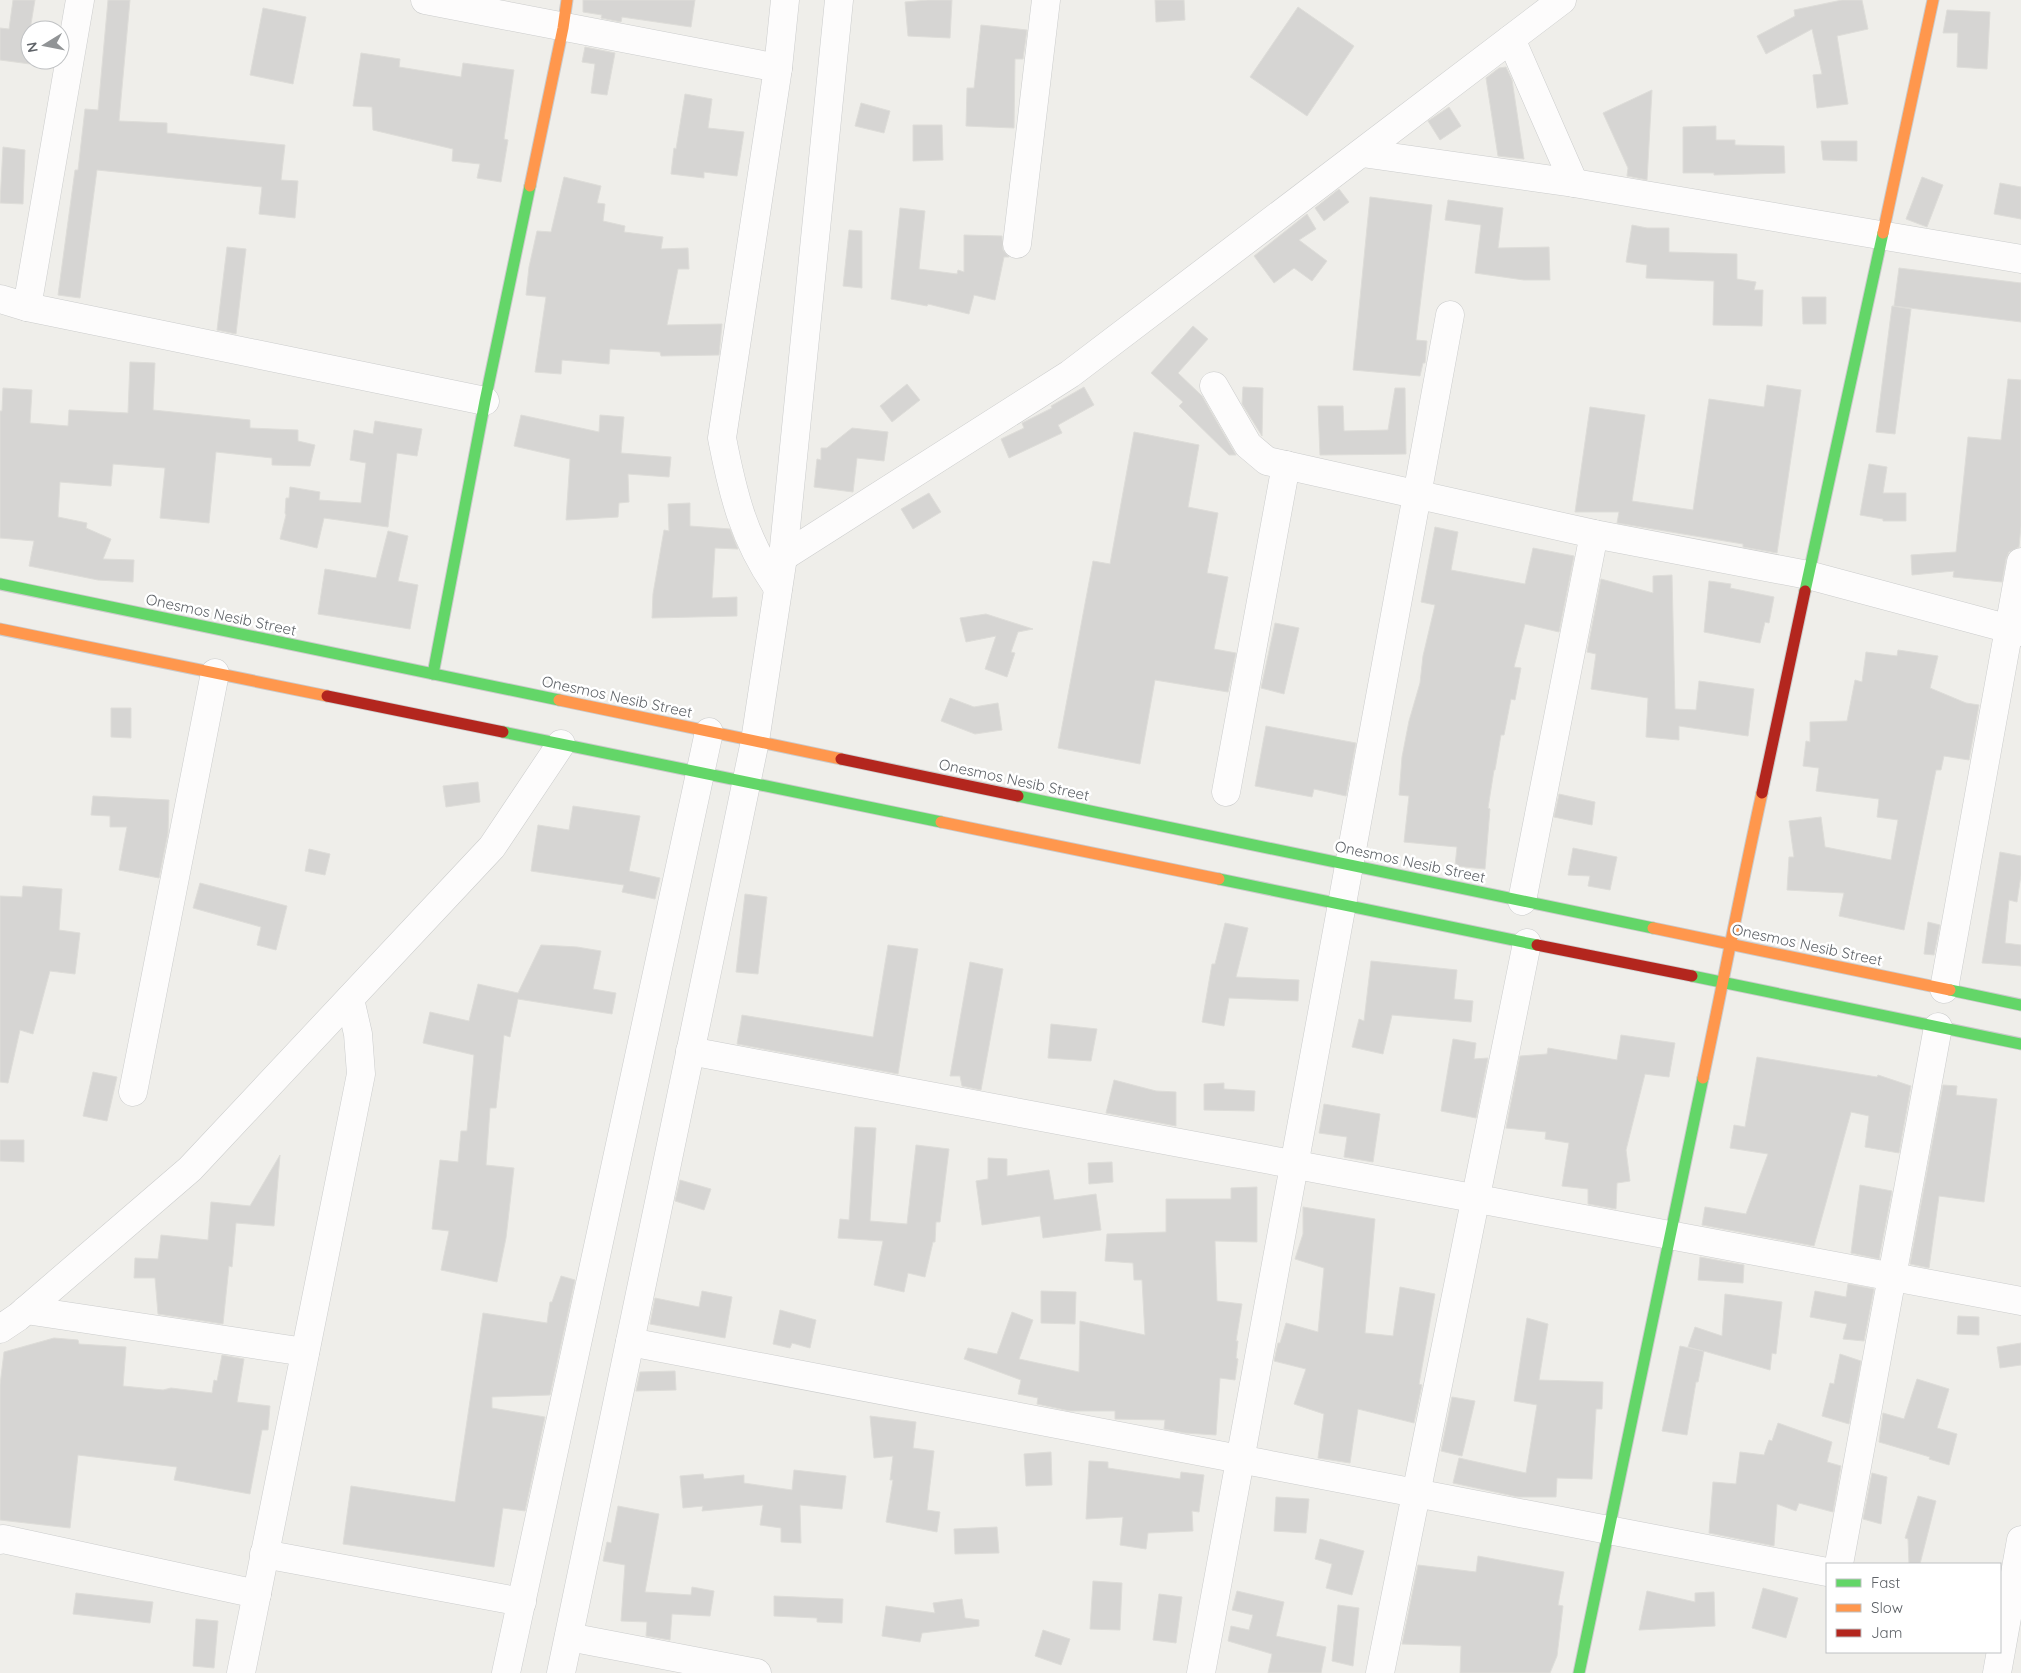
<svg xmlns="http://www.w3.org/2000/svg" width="2021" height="1673" font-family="Quicksand,sans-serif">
<rect width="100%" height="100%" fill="#efeeea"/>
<g fill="#d6d5d3" stroke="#deddd9">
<polygon points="13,0 35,0 30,30 30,64 0,60 0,28 9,29"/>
<polygon points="108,0 130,0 119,121 167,123 167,133 285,145 281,180 298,181 295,218 259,214 262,187 97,170 80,298 58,295 75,170 78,170 85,109 98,110"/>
<polygon points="583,0 695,0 691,27 622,17 621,22 601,18 602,15 583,12"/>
<polygon points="928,0 952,0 950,38 908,36 905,2"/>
<polygon points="1155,0 1184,0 1185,20 1156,22"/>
<polygon points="1842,0 1862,0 1868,29 1837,36 1848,104 1817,108 1813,75 1822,74 1812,29 1766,54 1757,36 1795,16 1794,10"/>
<polygon points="1298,7 1354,46 1307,116 1250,77"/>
<polygon points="263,8 306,17 293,84 250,75"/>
<polygon points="1947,10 1990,12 1987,69 1957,67 1958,33 1943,33"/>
<polygon points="981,25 1027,30 1023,59 1015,59 1014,128 966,126 967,88 974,88"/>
<polygon points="585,47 615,53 607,95 591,93 595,64 582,62"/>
<polygon points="361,53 400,59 399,67 461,77 463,63 514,70 504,139 508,140 501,182 477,178 480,164 452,161 453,149 373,130 372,107 353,106"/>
<polygon points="1506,67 1512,80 1524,159 1498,156 1486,78 1499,68"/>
<polygon points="1652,90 1647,180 1627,176 1628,168 1603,113"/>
<polygon points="685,94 712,99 708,128 744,132 737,176 704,172 704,178 671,174 674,148 676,149"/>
<polygon points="861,103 890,111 884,133 855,126"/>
<polygon points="1449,107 1461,126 1440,140 1428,121"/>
<polygon points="913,125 942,125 943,160 913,161"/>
<polygon points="1716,126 1716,140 1735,140 1735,145 1784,146 1785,173 1714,175 1714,173 1683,173 1683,127"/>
<polygon points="1821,141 1857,141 1857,161 1823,160"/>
<polygon points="3,147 25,150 23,204 0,203"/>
<polygon points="564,177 601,186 597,203 605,204 603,221 625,226 624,232 663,237 661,249 688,248 689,269 678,269 667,325 722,324 719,355 661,356 660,352 610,349 609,364 562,360 561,374 535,372 546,297 526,295 529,267 537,231 551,232"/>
<polygon points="1922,177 1943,185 1927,227 1906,219"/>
<polygon points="2000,183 2021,187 2021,219 1994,214"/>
<polygon points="1339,189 1349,202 1324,221 1315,208"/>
<polygon points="1370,197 1432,205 1416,340 1427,341 1425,363 1423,363 1420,376 1353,370"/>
<polygon points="1448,200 1503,208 1498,248 1549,247 1550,280 1524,280 1475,273 1481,225 1445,220"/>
<polygon points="900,208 925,211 919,269 957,274 958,270 964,272 964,235 1002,236 1003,250 1009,257 1004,257 995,300 974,295 969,314 928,304 927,306 891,299"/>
<polygon points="1307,214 1316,229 1299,240 1327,261 1312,281 1294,268 1274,283 1254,256"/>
<polygon points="1632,225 1647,228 1669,228 1669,252 1737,254 1737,279 1756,282 1754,290 1763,290 1762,326 1713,325 1714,281 1646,278 1647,265 1626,262"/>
<polygon points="849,230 862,231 862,288 843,286"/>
<polygon points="227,247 246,249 236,334 217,330"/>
<polygon points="1899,268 2021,283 2021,322 1894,306"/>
<polygon points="1802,297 1826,297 1826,324 1803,324"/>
<polygon points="1892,306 1911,309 1895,434 1876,432"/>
<polygon points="1193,326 1208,339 1178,373 1202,396 1236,455 1229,455 1179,406 1183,402 1151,373"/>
<polygon points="130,362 155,363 153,410 250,420 250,428 298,430 298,441 315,445 310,466 272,465 272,458 216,452 209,523 160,518 165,468 113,464 111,486 60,482 58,517 87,523 86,528 111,539 103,559 134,560 133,582 98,580 29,566 34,541 0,538 0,411 2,411 3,388 32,390 30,423 68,426 69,410 128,413"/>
<polygon points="2008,379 2021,380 2021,526 2019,547 2009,552 2006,559 2002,582 1953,577 1954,571 1912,575 1911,555 1956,552 1968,437 2001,440"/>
<polygon points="907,384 920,400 892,422 880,406"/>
<polygon points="1767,385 1801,390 1777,553 1743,547 1743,544 1617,523 1619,512 1575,512 1590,407 1645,415 1632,501 1693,510 1709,399 1764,407"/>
<polygon points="1084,387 1094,405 1058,425 1062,433 1009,458 1001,439 1024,428 1022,423 1052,408 1051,406"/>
<polygon points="1243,387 1263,388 1262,436 1242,404"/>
<polygon points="1395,388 1405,388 1406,454 1320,455 1318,406 1343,406 1344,431 1388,430"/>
<polygon points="521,415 599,432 600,415 624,417 621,453 671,457 669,477 628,474 629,502 619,503 618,517 566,520 570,459 514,446"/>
<polygon points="375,421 422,429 417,456 397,453 388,527 324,518 317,548 280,539 286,515 285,513 286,498 289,498 290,487 320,492 319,500 361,503 366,463 350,460 354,430 373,434"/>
<polygon points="852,428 888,432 884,461 857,458 853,492 814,487 817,459 821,460 821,448 827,448"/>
<polygon points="1134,432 1199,445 1188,507 1218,513 1207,573 1228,577 1214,649 1236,653 1228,692 1155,680 1140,764 1058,748 1093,561 1110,564"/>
<polygon points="1869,464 1887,467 1883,493 1906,493 1906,521 1883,521 1883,519 1860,515"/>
<polygon points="929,493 941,512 913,529 901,509"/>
<polygon points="690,503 690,526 730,529 738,549 715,548 712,598 737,597 737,616 652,618 653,594 664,530 669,531 668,504"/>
<polygon points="1435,527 1458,532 1451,570 1525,584 1533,548 1574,556 1559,632 1525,624 1514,667 1521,668 1515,700 1511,699 1504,735 1501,735 1495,770 1494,770 1488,808 1490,809 1485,869 1455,866 1457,847 1404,842 1409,796 1399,795 1402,757 1409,721 1420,683 1423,656 1435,605 1421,602"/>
<polygon points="388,531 408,536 398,581 418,585 410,629 318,614 325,569 376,578"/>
<polygon points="1672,575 1675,709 1696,710 1699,681 1754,689 1748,736 1679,726 1679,740 1646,737 1648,698 1591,689 1596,654 1587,652 1601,579 1653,593 1653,576"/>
<polygon points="1709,581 1731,584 1730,588 1774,597 1769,623 1765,622 1760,643 1704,632"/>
<polygon points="986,614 1033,629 1018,632 1011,652 1015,653 1007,677 985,669 996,636 966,642 960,618"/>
<polygon points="1275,623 1299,628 1284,694 1261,688"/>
<polygon points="1898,650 1938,656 1930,688 1966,703 1979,705 1969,760 1944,756 1941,770 1936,770 1904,930 1839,916 1844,893 1787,890 1789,857 1794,857 1789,821 1821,817 1825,847 1891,860 1898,820 1877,817 1879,799 1816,791 1819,768 1803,766 1806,741 1810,742 1810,722 1847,721 1855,680 1862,682 1866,652 1897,656"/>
<polygon points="950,698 974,707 998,703 1002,730 975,734 941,721"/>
<polygon points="111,708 131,708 131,738 111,737"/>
<polygon points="1266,726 1356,743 1346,796 1314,789 1312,797 1255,786"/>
<polygon points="478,782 480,802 446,807 443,786"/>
<polygon points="1559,794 1595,802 1592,825 1554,817"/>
<polygon points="93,796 169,800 168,833 159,878 119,870 127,827 110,827 110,816 91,815"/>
<polygon points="573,806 640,816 629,871 660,878 655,899 622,892 624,885 531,871 538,825 569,830"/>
<polygon points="1573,848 1617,857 1610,890 1588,886 1590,876 1568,875"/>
<polygon points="309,849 330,854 325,875 305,871"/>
<polygon points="2000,852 2021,856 2021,875 2017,902 2009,900 2005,943 2021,945 2021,966 1982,963"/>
<polygon points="200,883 287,906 276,950 257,945 261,927 193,908"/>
<polygon points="23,886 62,889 59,930 80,933 75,974 50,971 33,1034 20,1030 8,1083 0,1082 0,896 22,897"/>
<polygon points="745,894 767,897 758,974 736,972"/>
<polygon points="1928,922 1940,925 1934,955 1924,954"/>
<polygon points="1225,923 1248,928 1236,977 1299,980 1298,1001 1229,998 1224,1026 1202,1022 1212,964 1215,964"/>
<polygon points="541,945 577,947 601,951 593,989 616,993 612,1014 518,999 510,1037 504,1035 496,1108 490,1108 486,1165 514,1168 506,1238 497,1282 441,1270 449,1231 432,1229 440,1160 458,1162 461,1131 467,1131 474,1055 423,1043 430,1012 469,1021 478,984 518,993"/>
<polygon points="888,945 918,949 898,1074 737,1044 742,1015 873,1037"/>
<polygon points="1371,961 1457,970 1454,999 1473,1001 1471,1022 1392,1015 1383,1054 1352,1047 1359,1019 1364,1021"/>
<polygon points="970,962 1003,969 981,1090 962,1086 960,1076 950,1076"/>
<polygon points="1051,1024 1097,1029 1091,1061 1048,1058"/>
<polygon points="1621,1035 1675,1043 1669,1077 1645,1074 1626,1150 1630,1181 1617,1183 1616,1209 1588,1204 1588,1189 1562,1186 1569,1143 1545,1139 1546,1132 1506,1128 1520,1056 1547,1054 1548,1048 1617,1060"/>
<polygon points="1453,1039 1476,1043 1474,1059 1488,1058 1476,1118 1441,1111"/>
<polygon points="1757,1057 1877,1077 1878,1075 1911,1086 1899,1153 1865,1147 1869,1116 1851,1112 1814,1246 1702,1225 1705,1207 1746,1214 1768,1154 1730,1148 1734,1125 1745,1127"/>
<polygon points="93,1072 117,1077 107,1121 83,1116"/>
<polygon points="1114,1080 1156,1091 1176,1092 1176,1126 1106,1113"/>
<polygon points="1224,1083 1224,1089 1255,1091 1254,1111 1204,1110 1204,1084"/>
<polygon points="1943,1085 1957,1086 1956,1095 1997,1099 1984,1202 1939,1196 1929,1268 1910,1264"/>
<polygon points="1324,1104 1380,1114 1373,1162 1344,1157 1347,1137 1319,1133"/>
<polygon points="855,1127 876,1128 870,1221 907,1224 916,1145 949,1149 940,1222 936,1222 935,1242 933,1242 925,1277 908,1273 904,1292 874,1285 883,1241 838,1238 840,1219 849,1220"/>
<polygon points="0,1140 24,1140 24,1162 0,1161"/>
<polygon points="280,1155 274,1226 236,1223 232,1267 229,1266 223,1324 158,1314 155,1278 134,1278 135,1258 158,1259 161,1235 208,1240 211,1202 250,1206"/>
<polygon points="988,1158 1007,1159 1007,1176 1049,1170 1054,1200 1096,1194 1101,1230 1043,1238 1040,1216 982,1225 976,1181 988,1179"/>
<polygon points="1112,1162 1113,1182 1089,1184 1088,1163"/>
<polygon points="680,1180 711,1189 704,1210 675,1201"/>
<polygon points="1860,1185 1892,1191 1879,1259 1851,1253"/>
<polygon points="1257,1187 1257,1242 1215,1241 1217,1301 1242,1304 1236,1341 1238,1341 1236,1358 1238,1359 1235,1380 1220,1378 1216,1435 1185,1433 1164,1429 1165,1420 1115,1419 1115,1411 1070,1411 1037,1404 1038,1398 1018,1394 1021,1380 964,1359 968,1348 997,1354 1012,1312 1033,1320 1019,1359 1079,1372 1080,1321 1145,1335 1142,1280 1134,1280 1133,1263 1105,1261 1107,1234 1166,1232 1166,1199 1231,1199 1231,1188"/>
<polygon points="1303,1207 1375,1219 1365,1333 1393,1336 1400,1287 1435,1294 1419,1384 1422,1385 1414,1423 1358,1409 1350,1463 1318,1458 1324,1414 1294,1404 1306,1369 1274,1361 1278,1343 1280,1343 1286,1323 1318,1332 1324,1268 1295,1259 1303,1234"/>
<polygon points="1700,1257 1744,1265 1743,1283 1698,1280"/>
<polygon points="561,1276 575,1280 550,1395 492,1397 492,1408 545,1417 525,1511 503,1508 494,1567 343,1544 351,1486 455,1502 483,1313 547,1323 550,1302 552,1302"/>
<polygon points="1848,1284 1874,1289 1864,1341 1843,1339 1847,1324 1810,1317 1815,1291 1846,1297"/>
<polygon points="702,1291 732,1297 725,1338 650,1324 655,1298 699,1307"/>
<polygon points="1041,1291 1076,1292 1075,1324 1041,1323"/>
<polygon points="1725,1294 1782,1302 1776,1354 1772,1353 1770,1370 1704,1351 1698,1382 1696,1382 1687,1435 1662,1431 1680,1346 1703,1351 1688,1347 1695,1327 1722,1336"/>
<polygon points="780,1310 816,1320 810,1348 792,1343 790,1348 773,1344"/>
<polygon points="1958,1316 1979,1317 1979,1335 1957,1334"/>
<polygon points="1527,1318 1548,1324 1539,1380 1603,1382 1602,1409 1596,1409 1592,1479 1557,1478 1556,1497 1518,1497 1453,1483 1459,1458 1526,1473 1537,1405 1514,1401"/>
<polygon points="54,1338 78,1340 79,1344 126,1347 123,1386 163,1390 171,1388 212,1393 214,1380 217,1381 222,1355 244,1359 237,1402 270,1406 268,1430 262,1430 250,1494 174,1480 177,1467 78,1455 70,1528 0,1520 0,1385 4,1352"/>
<polygon points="2021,1343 2021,1365 2000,1368 1997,1347"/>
<polygon points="1840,1354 1861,1361 1849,1424 1822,1416 1830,1383 1834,1384"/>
<polygon points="675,1371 676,1390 636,1391 640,1372"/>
<polygon points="1917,1379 1949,1389 1937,1428 1957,1434 1949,1465 1929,1459 1930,1457 1879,1442 1883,1413 1904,1419"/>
<polygon points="1452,1397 1475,1401 1462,1456 1441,1451"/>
<polygon points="870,1416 916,1422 913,1448 934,1451 927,1510 940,1512 937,1532 886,1522 893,1480 890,1480 893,1456 874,1458"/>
<polygon points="1778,1423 1832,1442 1827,1462 1841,1466 1833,1512 1799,1503 1796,1511 1777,1504 1774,1546 1709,1533 1713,1482 1736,1484 1740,1452 1764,1455 1769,1440 1772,1441"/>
<polygon points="1051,1452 1052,1485 1026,1486 1024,1454"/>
<polygon points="1089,1461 1108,1462 1108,1468 1180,1479 1181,1472 1204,1475 1199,1512 1192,1511 1193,1531 1148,1533 1146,1549 1120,1545 1123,1517 1086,1519"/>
<polygon points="794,1470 846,1476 842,1509 800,1505 801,1543 781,1542 781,1528 760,1525 763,1505 702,1511 703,1506 683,1508 680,1476 703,1474 704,1479 744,1475 744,1483 792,1490"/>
<polygon points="1872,1473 1887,1477 1881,1524 1863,1519"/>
<polygon points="1918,1496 1936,1501 1920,1564 1909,1564 1908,1539 1905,1538"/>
<polygon points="1276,1497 1309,1499 1306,1533 1274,1531"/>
<polygon points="618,1506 659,1514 645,1592 691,1595 692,1587 714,1591 710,1616 672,1614 670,1640 646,1636 647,1622 621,1621 625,1565 603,1561 607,1542 611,1543"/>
<polygon points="997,1527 999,1553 955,1554 954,1529"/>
<polygon points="1320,1539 1364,1551 1352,1595 1326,1588 1332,1564 1315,1559"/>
<polygon points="1478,1556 1564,1572 1558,1605 1563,1606 1557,1656 1550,1673 1460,1673 1461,1646 1402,1644 1418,1565 1476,1572"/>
<polygon points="1093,1581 1122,1583 1120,1630 1090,1629"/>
<polygon points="1763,1588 1798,1598 1786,1638 1752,1628"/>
<polygon points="1237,1591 1284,1602 1276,1636 1326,1647 1321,1673 1268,1673 1272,1654 1228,1641 1231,1626 1249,1630 1253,1615 1232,1610"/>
<polygon points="1647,1591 1695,1602 1695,1593 1714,1592 1715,1626 1639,1630"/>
<polygon points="76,1593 153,1602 150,1623 73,1614"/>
<polygon points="1159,1594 1182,1597 1176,1643 1153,1640"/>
<polygon points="774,1596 843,1599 842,1623 817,1622 817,1618 774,1616"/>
<polygon points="962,1599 965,1618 979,1620 979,1626 922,1633 920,1642 882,1636 886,1606 935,1613 933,1603"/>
<polygon points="1338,1605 1359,1608 1353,1666 1332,1661"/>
<polygon points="196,1619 218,1621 214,1668 193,1666"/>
<polygon points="1043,1630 1070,1639 1061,1665 1035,1656"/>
</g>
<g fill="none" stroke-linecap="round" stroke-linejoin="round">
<defs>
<g id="street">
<polyline points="425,0 778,68"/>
<polyline points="1511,39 1574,183"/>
<polyline points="1362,153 1574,183 2021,259"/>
<polyline points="1017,244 1046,0"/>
<polyline points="0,299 27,307 485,401"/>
<polyline points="27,307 80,0"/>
<polyline points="1214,386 1248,445 1267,461 1594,534 1808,575 2021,632"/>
<polyline points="783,557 1070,374 1562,0"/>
<path d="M778 588C744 540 733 495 722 438L778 68 785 0"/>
<polyline points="1226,792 1286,465"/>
<polyline points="1522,901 1594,534"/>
<polyline points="1944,989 2021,562"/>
<polyline points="690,1051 2021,1301"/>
<polyline points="133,1092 215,673"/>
<polyline points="26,1310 305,1352"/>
<polyline points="0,1329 18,1317 190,1169 492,847 561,744"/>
<polyline points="630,1342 1827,1572"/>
<polyline points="0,1540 3,1539 257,1594"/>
<polyline points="264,1554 522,1602"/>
<polyline points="1839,1564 1938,1027"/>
<polyline points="569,1637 757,1673"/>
<polyline points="241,1673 361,1074 358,1034 350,999"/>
<polyline points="506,1673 709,732"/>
<polyline points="561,1673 755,741 783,557 839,0"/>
<polyline points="1201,1673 1450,315"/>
<polyline points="1380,1673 1527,943"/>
<polyline points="1997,1673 2021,1540"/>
</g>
<g id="fast">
<polyline points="0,584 559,700"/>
<polyline points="1805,591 1883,233"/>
<polyline points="433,674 485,401 530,186"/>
<polyline points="503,732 941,822"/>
<polyline points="1018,796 1653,928"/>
<polyline points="1219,879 1537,945"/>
<polyline points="1692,976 2021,1044"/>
<polyline points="1950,990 2021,1005"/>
<polyline points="1579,1673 1703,1078"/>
</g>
<g id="slow">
<polyline points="530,186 563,28 567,0"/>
<polyline points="1883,233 1933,0"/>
<polyline points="0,629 327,696"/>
<polyline points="559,700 841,759"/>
<polyline points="941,822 1219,879"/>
<polyline points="1653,928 1950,990"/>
<path d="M1703 1078C1723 983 1741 888 1762 793"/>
</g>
<g id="jam">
<polyline points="327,696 503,732"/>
<polyline points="841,759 1018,796"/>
<polyline points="1762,793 1805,591"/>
<polyline points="1537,945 1692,976"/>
</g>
</defs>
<use href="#street" stroke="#cbcccc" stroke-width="29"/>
<use href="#fast" stroke="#cacacb" stroke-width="13"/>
<use href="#slow" stroke="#cacacb" stroke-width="13"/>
<use href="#jam" stroke="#cacacb" stroke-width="13"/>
<use href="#street" stroke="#fdfcfc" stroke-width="28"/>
<use href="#fast" stroke="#63d668" stroke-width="11"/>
<use href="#slow" stroke="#ff974d" stroke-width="11"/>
<use href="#jam" stroke="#b3261e" stroke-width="11"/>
</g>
<g text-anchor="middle" stroke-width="5" stroke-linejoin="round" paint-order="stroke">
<g font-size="15" fill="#5f6368" stroke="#fff">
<text transform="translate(221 615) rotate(12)" y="5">Onesmos Nesib Street</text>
<text transform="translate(617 697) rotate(12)" y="5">Onesmos Nesib Street</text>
<text transform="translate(1014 780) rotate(12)" y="5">Onesmos Nesib Street</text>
<text transform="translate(1410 862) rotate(12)" y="5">Onesmos Nesib Street</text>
<text transform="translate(1807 945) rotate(12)" y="5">Onesmos Nesib Street</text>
</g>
</g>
<rect x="1826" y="1563" width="175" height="90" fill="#ffffff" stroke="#bfc1c3"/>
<rect x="1836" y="1579" width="25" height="8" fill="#63d668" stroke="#bfc1c3"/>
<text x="1871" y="1588" font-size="15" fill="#5f6368">Fast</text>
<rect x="1836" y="1604" width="25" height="8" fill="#ff974d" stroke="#bfc1c3"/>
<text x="1871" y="1613" font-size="15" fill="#5f6368">Slow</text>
<rect x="1836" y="1629" width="25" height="8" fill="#b3261e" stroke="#bfc1c3"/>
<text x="1871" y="1638" font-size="15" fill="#5f6368">Jam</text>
<g transform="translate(45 45) rotate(260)"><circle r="24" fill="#ffffff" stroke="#bfc1c3"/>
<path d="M0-4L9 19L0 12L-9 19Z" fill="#919496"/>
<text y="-8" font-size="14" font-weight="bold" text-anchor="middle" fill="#5f6368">N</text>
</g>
</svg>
